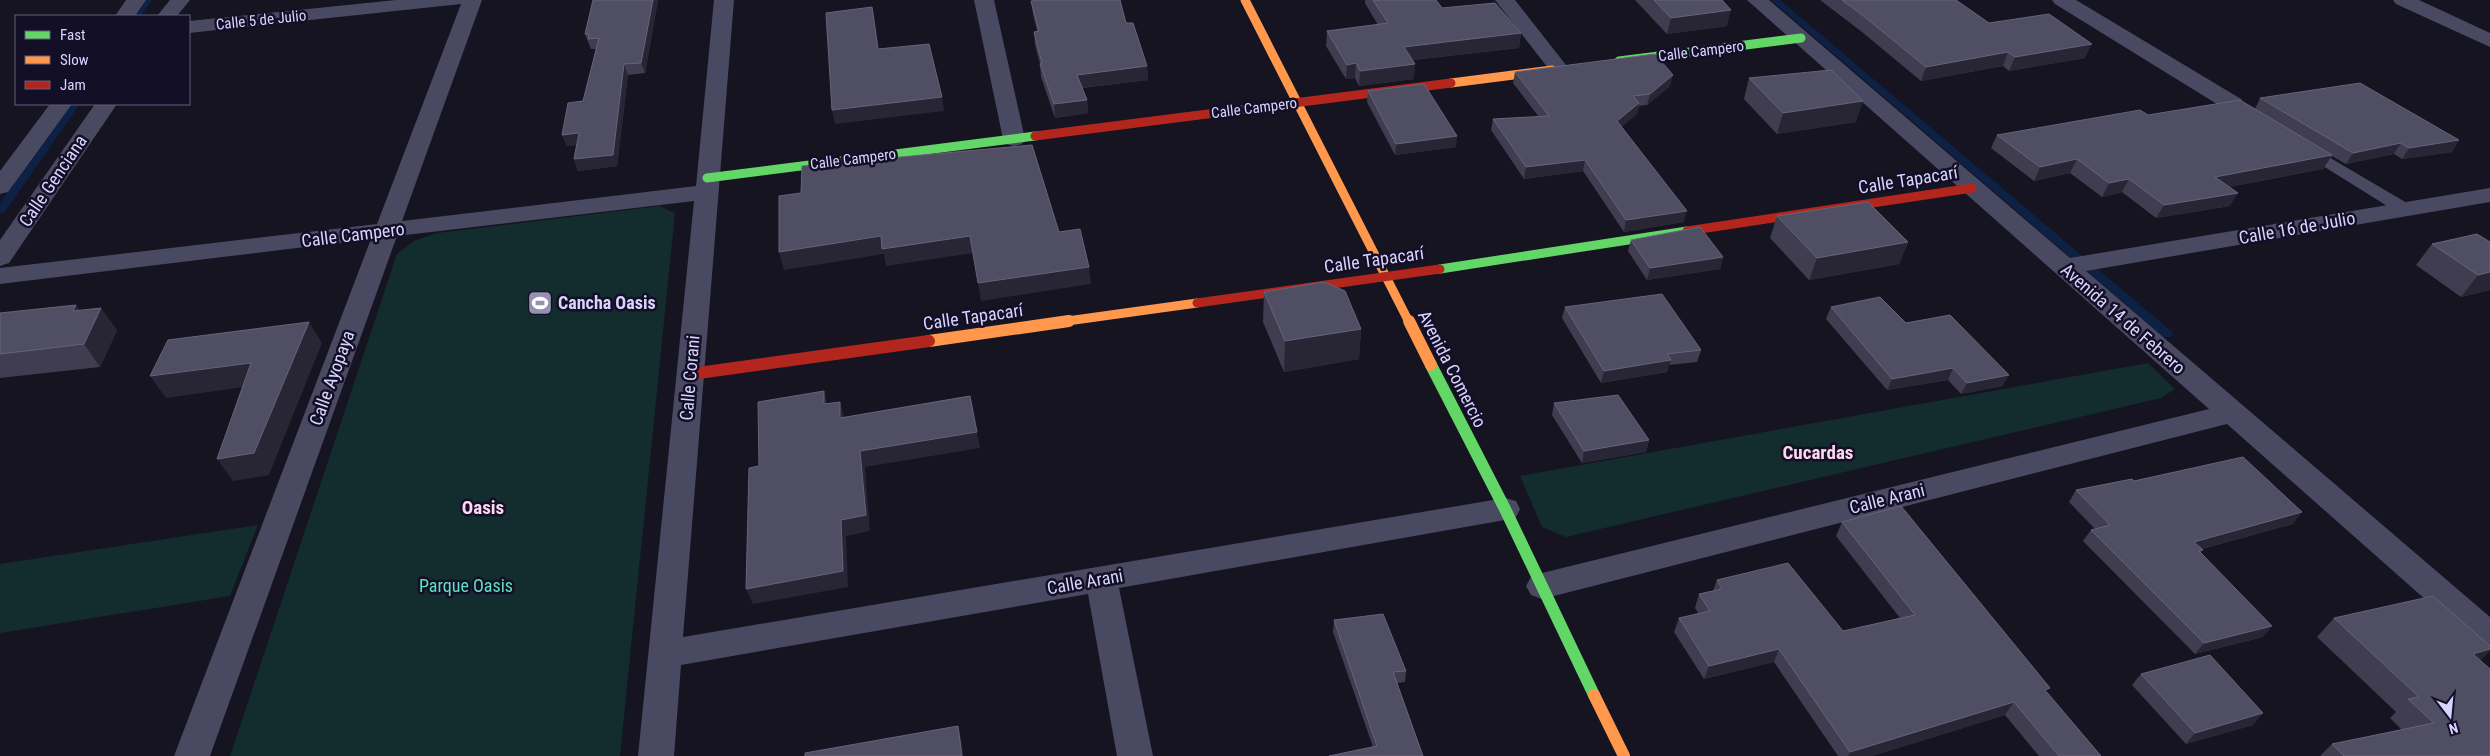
<svg xmlns="http://www.w3.org/2000/svg" width="2490" height="756" font-family="'Roboto Condensed',sans-serif">
<rect width="100%" height="100%" fill="#161421"/>
<g fill="#132c2d">
<polygon points="660,206 675,213 620,756 230,756 397,254 414,241 437,233"/>
<polygon points="2148,363 2175,389 2161,398 1566,537 1542,527 1520,476"/>
<polygon points="258,525 230,596 0,633 0,564"/>
</g>
<g fill="none" stroke-linecap="round" stroke-linejoin="round">
<g fill="#0d2144" fill-rule="evenodd">
<polygon points="144,0 152,0 141,16 133,16"/>
<polygon points="1771,0 1780,0 2171,331 2173,334 2171,337 2163,337"/>
<polygon points="70,104 80,104 4,213 0,214 0,203"/>
</g>
<polygon fill="#4a4962" fill-rule="evenodd" points="2305,143 2412,206 2415,210 2412,214 2400,214 2299,151 2297,148 2299,145"/>
<g fill="#4a4962" fill-rule="evenodd">
<polygon points="126,0 146,0 135,16 115,16"/>
<polygon points="170,0 190,0 177,16 157,16"/>
<polygon points="396,0 482,0 402,221 696,186 714,0 734,0 683,637 1505,498 1516,501 1520,509 1516,517 1505,520 1119,588 1153,756 1117,756 1088,594 681,665 674,756 638,756 694,201 397,236 210,756 174,756 371,239 0,284 0,268 377,224 461,4 189,33 189,21"/>
<polygon points="974,0 994,0 1025,139 1022,144 1014,146 1006,144 1003,139"/>
<polygon points="1495,0 1515,0 1566,65 1569,69 1566,73 1559,75 1552,73"/>
<polygon points="1747,0 1769,0 2070,258 2490,188 2490,202 2086,271 2490,617 2490,649 2478,646 2227,424 1542,599 1531,595 1526,586 1531,577 1542,573 2209,409"/>
<polygon points="2052,0 2076,0 2241,99 2244,104 2241,109 2233,111 2225,109 2055,4"/>
<polygon points="2393,0 2419,0 2490,33 2490,47 2396,4"/>
<polygon points="50,104 72,104 8,192 0,194 0,171"/>
<polygon points="95,104 117,104 9,263 0,266 0,240"/>
</g>
<g stroke="#63d668" stroke-width="9">
<polyline points="1619,61 1801,38"/>
<polyline points="707,178 1035,136"/>
<polyline points="1440,269 1687,231"/>
</g>
<polyline stroke="#63d668" stroke-width="12" points="1431,365 1505,509 1594,695"/>
<g stroke="#ff974d" stroke-width="9">
<polyline points="1245,0 1409,322"/>
<polyline points="1451,83 1552,70"/>
<polyline points="1060,322 1197,303"/>
</g>
<g stroke="#ff974d" stroke-width="12">
<polyline points="1409,321 1431,365"/>
<polyline points="929,341 1069,321"/>
<polyline points="1594,695 1624,756"/>
</g>
<g stroke="#b3261e" stroke-width="9">
<polyline points="1035,136 1451,83"/>
<polyline points="1687,231 1972,188"/>
<polyline points="1197,303 1440,269"/>
</g>
<polyline stroke="#b3261e" stroke-width="12" points="691,374 929,341"/>
</g>
<g fill="#403d50">
<polygon points="593,0 658,0 645,73 628,75 617,166 578,171 574,159 576,145 567,146 562,135 583,101 596,49 591,49 585,34"/>
<polygon points="1365,0 1436,0 1442,8 1521,33 1519,48 1413,60 1414,79 1359,86 1355,78 1346,79 1326,46 1327,31 1378,25 1365,3"/>
<polygon points="1635,0 1722,0 1727,26 1667,34"/>
<polygon points="1820,0 1956,0 1989,23 2085,58 2009,71 2003,66 1921,81 1862,32"/>
<polygon points="1031,1 1126,23 1147,66 1148,80 1082,88 1087,100 1088,113 1055,118 1041,77 1040,64 1035,45 1034,32 1037,31 1033,14"/>
<polygon points="1515,72 1670,86 1647,105 1639,106 1637,114 1621,127 1684,222 1624,232 1583,171 1524,179 1491,130 1493,119 1539,117 1513,83"/>
<polygon points="1749,78 1856,122 1777,134 1744,99"/>
<polygon points="1368,91 1456,147 1395,155 1367,102"/>
<polygon points="2260,98 2459,140 2452,152 2402,159 2394,154 2346,164 2332,156 2323,169 2229,187 2230,206 2156,218 2122,192 2102,197 2070,173 2034,181 1991,148 1997,135 2148,115 2255,109"/>
<polygon points="1777,216 1908,242 1899,264 1809,280 1770,238"/>
<polygon points="2477,234 2490,290 2461,297 2416,265 2432,244"/>
<polygon points="1631,240 1723,257 1720,269 1647,280 1628,251"/>
<polygon points="1264,292 1361,329 1359,359 1284,372 1263,322"/>
<polygon points="1565,307 1701,350 1697,362 1669,365 1667,372 1601,383 1562,318"/>
<polygon points="1831,307 1906,323 2003,386 1961,394 1948,380 1887,390 1826,319"/>
<polygon points="80,311 117,330 100,367 0,378 0,313"/>
<polygon points="1554,403 1649,440 1646,452 1582,463 1552,415"/>
<polygon points="2134,481 2293,524 2202,549 2201,553 2263,637 2195,654 2083,541 2091,530 2095,529 2069,502 2076,490"/>
<polygon points="1842,522 2047,693 2101,756 2039,756 2005,715 1872,756 1838,756 1774,662 1704,679 1674,632 1679,618 1699,614 1695,608 1699,594 1713,591 1717,580 1843,631 1900,618 1836,536"/>
<polygon points="2334,618 2480,661 2490,756 2320,756 2332,744 2402,730 2390,718 2396,712 2317,637"/>
<polygon points="1334,620 1406,671 1405,682 1397,683 1423,756 1373,747 1333,632"/>
<polygon points="2141,674 2253,725 2186,744 2132,685"/>
</g>
<g fill="#282635">
<polygon points="653,0 658,0 645,73 641,63"/>
<polygon points="872,7 875,20 880,62 878,49"/>
<polygon points="1731,10 1727,26 1667,34 1671,18"/>
<polygon points="1521,33 1519,48 1403,61 1404,47"/>
<polygon points="2092,44 2085,58 2009,71 2015,57"/>
<polygon points="2008,52 2003,66 1921,81 1926,67"/>
<polygon points="1356,63 1355,78 1346,79 1347,65"/>
<polygon points="624,64 628,75 617,166 578,171 574,159"/>
<polygon points="1415,64 1414,79 1359,86 1360,71"/>
<polygon points="1147,66 1148,80 1078,88 1077,75"/>
<polygon points="1673,75 1670,86 1647,105 1650,94"/>
<polygon points="942,97 944,111 835,124 832,110"/>
<polygon points="1087,100 1088,113 1055,118 1054,104"/>
<polygon points="1863,101 1856,122 1777,134 1783,113"/>
<polygon points="1639,103 1637,114 1615,133 1617,121"/>
<polygon points="579,133 583,144 567,146 562,135"/>
<polygon points="1457,136 1456,147 1395,155 1396,144"/>
<polygon points="2459,140 2452,152 2402,159 2409,148"/>
<polygon points="2401,143 2394,154 2346,164 2353,153"/>
<polygon points="2332,155 2323,169 2207,191 2215,177"/>
<polygon points="2077,159 2070,173 2034,181 2040,167"/>
<polygon points="1585,160 1583,171 1524,179 1526,167"/>
<polygon points="2129,179 2122,192 2102,197 2109,183"/>
<polygon points="2238,193 2230,206 2156,218 2164,205"/>
<polygon points="1687,211 1684,222 1624,232 1626,220"/>
<polygon points="881,236 970,236 973,253 886,266 884,254 784,270 779,252"/>
<polygon points="1908,242 1899,264 1809,280 1817,258"/>
<polygon points="1723,257 1720,269 1647,280 1650,268"/>
<polygon points="1089,267 1091,284 981,301 978,283"/>
<polygon points="2490,272 2490,290 2461,297 2478,275"/>
<polygon points="76,305 92,326 101,308 117,330 100,367 84,344 73,311"/>
<polygon points="309,322 322,343 269,475 233,481 217,459"/>
<polygon points="1361,329 1359,359 1284,372 1285,341"/>
<polygon points="1671,360 1667,372 1601,383 1604,371"/>
<polygon points="251,363 265,384 166,398 150,376"/>
<polygon points="1953,368 1948,380 1887,390 1892,379"/>
<polygon points="2009,375 2003,386 1961,394 1967,383"/>
<polygon points="824,391 828,406 824,404"/>
<polygon points="840,402 844,417 840,418"/>
<polygon points="977,432 980,448 865,467 870,531 846,536 848,587 753,604 746,589 841,520 860,451"/>
<polygon points="1649,440 1646,452 1582,463 1584,451"/>
<polygon points="2302,512 2293,524 2186,553 2194,542"/>
<polygon points="2272,626 2263,637 2195,654 2204,643"/>
<polygon points="1779,649 1774,662 1704,679 1709,666"/>
<polygon points="2490,649 2490,651 2474,667 2473,654"/>
<polygon points="2014,702 2005,715 1872,756 1848,756 1850,752"/>
<polygon points="2263,713 2253,725 2186,744 2195,733"/>
<polygon points="958,726 961,738 963,756 962,756"/>
</g>
<g fill="#504e63" stroke="#66637b">
<polygon points="593,0 653,0 641,63 624,64 613,155 574,159 579,133 562,135 568,103 583,101 599,38 588,39 589,34 585,34"/>
<polygon points="1039,0 1120,0 1126,23 1133,23 1147,66 1077,75 1087,100 1054,104 1040,64 1042,63 1034,32 1039,31 1031,1"/>
<polygon points="1373,0 1436,0 1442,8 1495,3 1521,33 1404,47 1415,64 1360,71 1356,63 1347,65 1327,31 1388,23"/>
<polygon points="1654,0 1722,0 1731,10 1671,18"/>
<polygon points="1842,0 1956,0 1989,23 2049,14 2092,44 2015,57 2008,52 1926,67 1866,18"/>
<polygon points="872,7 878,49 929,44 942,97 832,110 826,13"/>
<polygon points="1655,54 1673,75 1650,94 1633,96 1639,103 1617,121 1687,211 1626,220 1585,160 1526,167 1493,119 1549,116 1515,72"/>
<polygon points="1831,70 1863,101 1783,113 1749,78"/>
<polygon points="2360,83 2459,140 2409,148 2401,143 2353,153 2260,98"/>
<polygon points="1424,84 1457,136 1396,144 1368,91"/>
<polygon points="2240,100 2332,155 2215,177 2238,193 2164,205 2129,179 2109,183 2077,159 2040,167 1997,135 2140,110 2148,115"/>
<polygon points="1032,145 1059,232 1080,229 1089,267 978,283 970,236 882,249 881,236 779,252 779,196 801,193 802,166"/>
<polygon points="1868,202 1908,242 1817,258 1777,216"/>
<polygon points="1700,227 1723,257 1650,268 1631,240"/>
<polygon points="2477,234 2490,242 2490,272 2478,275 2432,244"/>
<polygon points="1324,282 1345,291 1361,329 1285,341 1264,292"/>
<polygon points="1662,294 1701,350 1667,354 1671,360 1604,371 1565,307"/>
<polygon points="1880,297 1906,323 1950,315 2009,375 1967,383 1953,368 1892,379 1831,307"/>
<polygon points="76,305 73,311 101,308 84,344 0,354 0,313"/>
<polygon points="309,322 254,453 217,459 251,363 150,376 168,340"/>
<polygon points="824,391 824,404 840,402 840,418 970,396 977,432 860,451 866,515 841,520 843,571 746,589 749,468 759,466 758,402"/>
<polygon points="1618,395 1649,440 1584,451 1554,403"/>
<polygon points="2243,457 2302,512 2194,542 2203,550 2199,551 2272,626 2204,643 2091,530 2110,525 2076,490 2132,479 2134,481"/>
<polygon points="1901,506 2050,688 2045,690 2101,756 2059,756 2014,702 1850,752 1779,649 1709,666 1679,618 1710,611 1699,594 1722,589 1717,580 1788,563 1843,631 1915,615 1842,522"/>
<polygon points="2433,596 2490,646 2490,649 2473,654 2490,669 2490,756 2344,756 2332,744 2434,723 2408,699 2419,697 2334,618"/>
<polygon points="1383,614 1406,671 1393,672 1423,756 1329,756 1377,746 1334,620"/>
<polygon points="2210,655 2263,713 2195,733 2141,674"/>
<polygon points="958,726 962,756 805,756 805,753"/>
</g>
<defs>
<symbol id="stadium-square" viewBox="-11 -11 22 22"><rect x="-9" y="-9" width="18" height="18" rx="4" fill="#9591b1" stroke="#130f26"/><path d="M0-5a6.5 5 0 1 0 0 10a6.5 5 0 1 0 0-10ZM-3.5-1.8h7v3.6h-7Z" fill="#fff"/></symbol>
</defs>
<g fill-rule="evenodd">
<use href="#stadium-square" x="526" y="289" width="28" height="28"/>
</g>
<g text-anchor="middle" stroke-width="5" stroke-linejoin="round" paint-order="stroke">
<g font-size="15" fill="#d9d4ff" stroke="#130f26">
<text transform="translate(261 20) rotate(-6)" y="5">Calle 5 de Julio</text>
<text transform="translate(1701 51) rotate(-7)" y="5">Calle Campero</text>
<text transform="translate(1254 108) rotate(-7)" y="5">Calle Campero</text>
<text transform="translate(853 159) rotate(-7)" y="5">Calle Campero</text>
</g>
<g font-size="18" fill="#d9d4ff" stroke="#130f26">
<text transform="translate(1908 180) rotate(-9)" y="6">Calle Tapacarí</text>
<text transform="translate(53 181) rotate(-56)" y="6">Calle Genciana</text>
<text transform="translate(2297 228) rotate(-10)" y="6">Calle 16 de Julio</text>
<text transform="translate(353 235) rotate(-7)" y="6">Calle Campero</text>
<text transform="translate(1374 260) rotate(-8)" y="6">Calle Tapacarí</text>
<text transform="translate(973 317) rotate(-8)" y="6">Calle Tapacarí</text>
<text transform="translate(2123 319) rotate(41)" y="6">Avenida 14 de Febrero</text>
<text transform="translate(1452 369) rotate(63)" y="6">Avenida Comercio</text>
<text transform="translate(332 378) rotate(-70)" y="6">Calle Ayopaya</text>
<text transform="translate(690 378) rotate(-85)" y="6">Calle Corani</text>
<text transform="translate(1887 499) rotate(-14)" y="6">Calle Arani</text>
<text transform="translate(1085 582) rotate(-10)" y="6">Calle Arani</text>
</g>
<g font-size="18" font-weight="bold" fill="#d9d4ff" stroke="#130f26" text-anchor="start">
<text x="558" y="309">Cancha Oasis</text>
</g>
<g font-size="18" fill="#5fe0c0" stroke="#130f26">
<text x="466" y="592">Parque Oasis</text>
</g>
<g font-size="19" font-weight="bold" fill="#ffd6f0" stroke="#130f26">
<text x="1818" y="459">Cucardas</text>
<text x="483" y="514">Oasis</text>
</g>
</g>
<rect x="15" y="15" width="175" height="90" fill="#130f26" stroke="#625e7d"/>
<rect x="25" y="31" width="25" height="8" fill="#63d668" stroke="#625e7d"/>
<text x="60" y="40" font-size="15" fill="#d9d4ff">Fast</text>
<rect x="25" y="56" width="25" height="8" fill="#ff974d" stroke="#625e7d"/>
<text x="60" y="65" font-size="15" fill="#d9d4ff">Slow</text>
<rect x="25" y="81" width="25" height="8" fill="#b3261e" stroke="#625e7d"/>
<text x="60" y="90" font-size="15" fill="#d9d4ff">Jam</text>
<g transform="translate(2450 716) rotate(164)" stroke="#130f26" stroke-width="4" paint-order="stroke">
<path d="M0-4L9 19L0 12L-9 19Z" fill="#d9d4ff"/>
<text y="-8" font-size="14" font-weight="bold" text-anchor="middle" fill="#d9d4ff">N</text>
</g>
</svg>
